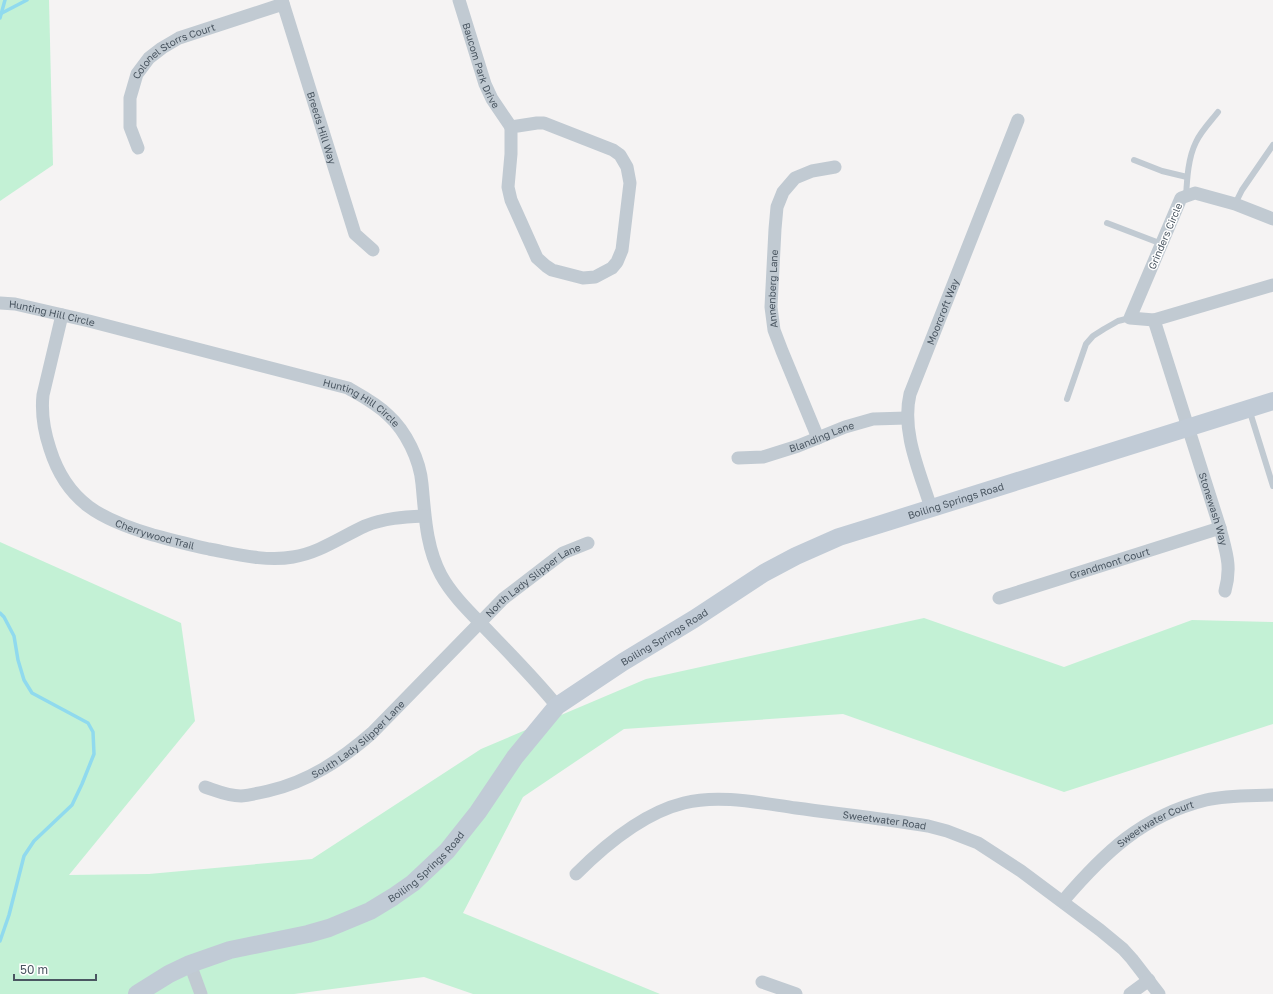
<svg xmlns="http://www.w3.org/2000/svg" width="1273" height="994" font-family="'Golos Text',sans-serif">
<rect width="100%" height="100%" fill="#f5f3f3"/>
<g fill="#c3f1d5">
<polygon points="0,0 49,0 53,165 0,201"/>
<polygon points="0,542 181,623 195,721 69,875 149,874 312,859 481,749 646,679 924,618 1064,667 1192,620 1273,622 1273,724 1064,792 843,714 624,729 523,797 463,913 660,994 473,994 424,977 294,994 0,994"/>
</g>
<g fill="none" stroke-linecap="round" stroke-linejoin="round">
<g stroke="#90daee" stroke-width="3.5">
<polyline points="2,13 27,0"/>
<polyline points="0,18 5,0"/>
<polyline points="0,613 4,617 14,636 18,660 24,680 32,693 88,723 93,732 94,754 82,784 72,805 34,841 24,856 9,915 0,941"/>
</g>
<g stroke="#c1cad2" stroke-width="6">
<polyline points="1134,160 1162,171 1187,177"/>
<path d="M1186 197C1187 179 1188 158 1196 142 1201 131 1211 121 1218 112"/>
<polyline points="1235,204 1242,190 1273,145"/>
<polyline points="1107,223 1162,244"/>
<polyline points="1067,399 1086,344 1093,336 1104,329 1118,321 1130,318"/>
<polyline points="1249,409 1273,486"/>
</g>
<g stroke="#c1cad2" stroke-width="13">
<path id="s1" d="M282 0 355 234 373 250"/>
<path id="s2" d="M459 0 485 84 492 99 511 127"/>
<polygon points="537,123 544,123 613,150 620,155 627,167 630,183 622,250 617,262 612,268 595,277 583,278 552,270 546,266 537,258 511,200 508,187 511,154 511,127"/>
<path id="s3" d="M138 148 130 127V98L137 74 149 58 162 48 179 38 283 4"/>
<polyline points="1273,219 1235,204 1195,193 1181,198 1130,318 1154,320 1273,285"/>
<path id="s4" d="M0 303 15 304 89 321 348 388C362 396 376 403 388 415 406 431 420 460 422 484 425 515 426 547 441 575 453 597 473 615 490 633 513 657 536 680 557 706"/>
<path id="s5" d="M62 315 43 395C41 414 44 431 50 449 67 503 102 520 153 535 172 540 190 545 209 549 236 554 266 562 293 557 319 553 341 537 365 526 384 518 404 517 424 516"/>
<path id="s6" d="M1154 320 1220 528C1226 552 1232 566 1225 591"/>
<path id="s7" d="M818 438 782 351 774 330 771 307 775 229 777 207 783 192 795 178 812 171 835 167"/>
<path id="s8" d="M738 458 763 457 798 446 845 427 873 419 907 418"/>
<path id="s9" d="M931 508C920 472 901 432 910 394L1018 120"/>
<path id="s10" d="M999 598 1220 528"/>
<path id="s11" d="M205 787C217 791 228 796 241 796 250 795 259 793 268 791 308 782 341 760 372 733L503 599 563 553 588 543"/>
<path id="s12" d="M576 874C605 845 643 813 684 803 719 794 760 803 796 808 840 814 884 819 928 826L947 831 978 843 1021 871 1100 930 1123 949 1132 959 1159 994"/>
<path id="s13" d="M1063 901C1104 853 1142 816 1206 800 1228 795 1251 796 1273 795"/>
<polyline points="190,964 201,994"/>
<polyline points="762,982 796,994"/>
<polyline points="1130,994 1149,980"/>
</g>
<path stroke="#c1cbd6" stroke-width="18" id="s14" d="M137 994 169 974 190 964 230 950 308 934 329 928 370 911 393 897 413 883 447 851 478 812 515 757 557 706 623 662 694 619 764 573 796 556 839 537 881 524 1273 401"/>
</g>
<g text-anchor="middle" stroke-width="3" stroke-linejoin="round" paint-order="stroke">
<g font-size="10" fill="#4a5661" stroke="#fff">
<text dy="4" stroke="none"><textPath href="#s3" startOffset="121">Colonel Storrs Court</textPath></text>
<text dy="4" stroke="none"><textPath href="#s2" startOffset="69">Baucom Park Drive</textPath></text>
<text dy="4" stroke="none"><textPath href="#s1" startOffset="134">Breeds Hill Way</textPath></text>
<text transform="translate(1165 236) rotate(-67)" y="4">Grinders Circle</text>
<text dy="4" stroke="none"><textPath href="#s7" startOffset="158">Annenberg Lane</textPath></text>
<text dy="4" stroke="none"><textPath href="#s9" startOffset="206">Moorcroft Way</textPath></text>
<text dy="4" stroke="none"><textPath href="#s4" startOffset="53">Hunting Hill Circle</textPath></text>
<text dy="4" stroke="none"><textPath href="#s4" startOffset="377">Hunting Hill Circle</textPath></text>
<text dy="4" stroke="none"><textPath href="#s8" startOffset="87">Blanding Lane</textPath></text>
<text dy="4" stroke="none"><textPath href="#s14" startOffset="981">Boiling Springs Road</textPath></text>
<text dy="4" stroke="none"><textPath href="#s6" startOffset="198">Stonewash Way</textPath></text>
<text dy="4" stroke="none"><textPath href="#s5" startOffset="280">Cherrywood Trail</textPath></text>
<text dy="4" stroke="none"><textPath href="#s10" startOffset="116">Grandmont Court</textPath></text>
<text dy="4" stroke="none"><textPath href="#s11" startOffset="408">North Lady Slipper Lane</textPath></text>
<text dy="4" stroke="none"><textPath href="#s14" startOffset="657">Boiling Springs Road</textPath></text>
<text dy="4" stroke="none"><textPath href="#s11" startOffset="170">South Lady Slipper Lane</textPath></text>
<text dy="4" stroke="none"><textPath href="#s12" startOffset="333">Sweetwater Road</textPath></text>
<text dy="4" stroke="none"><textPath href="#s13" startOffset="122">Sweetwater Court</textPath></text>
<text dy="4" stroke="none"><textPath href="#s14" startOffset="321">Boiling Springs Road</textPath></text>
</g>
</g>
<path d="M14 974v6h82v-6" fill="none" stroke="#4a5661" stroke-width="2"/>
<text x="20" y="974" font-size="12" fill="#4a5661" stroke="#ffffff" stroke-width="3" paint-order="stroke">50 m</text>
</svg>
